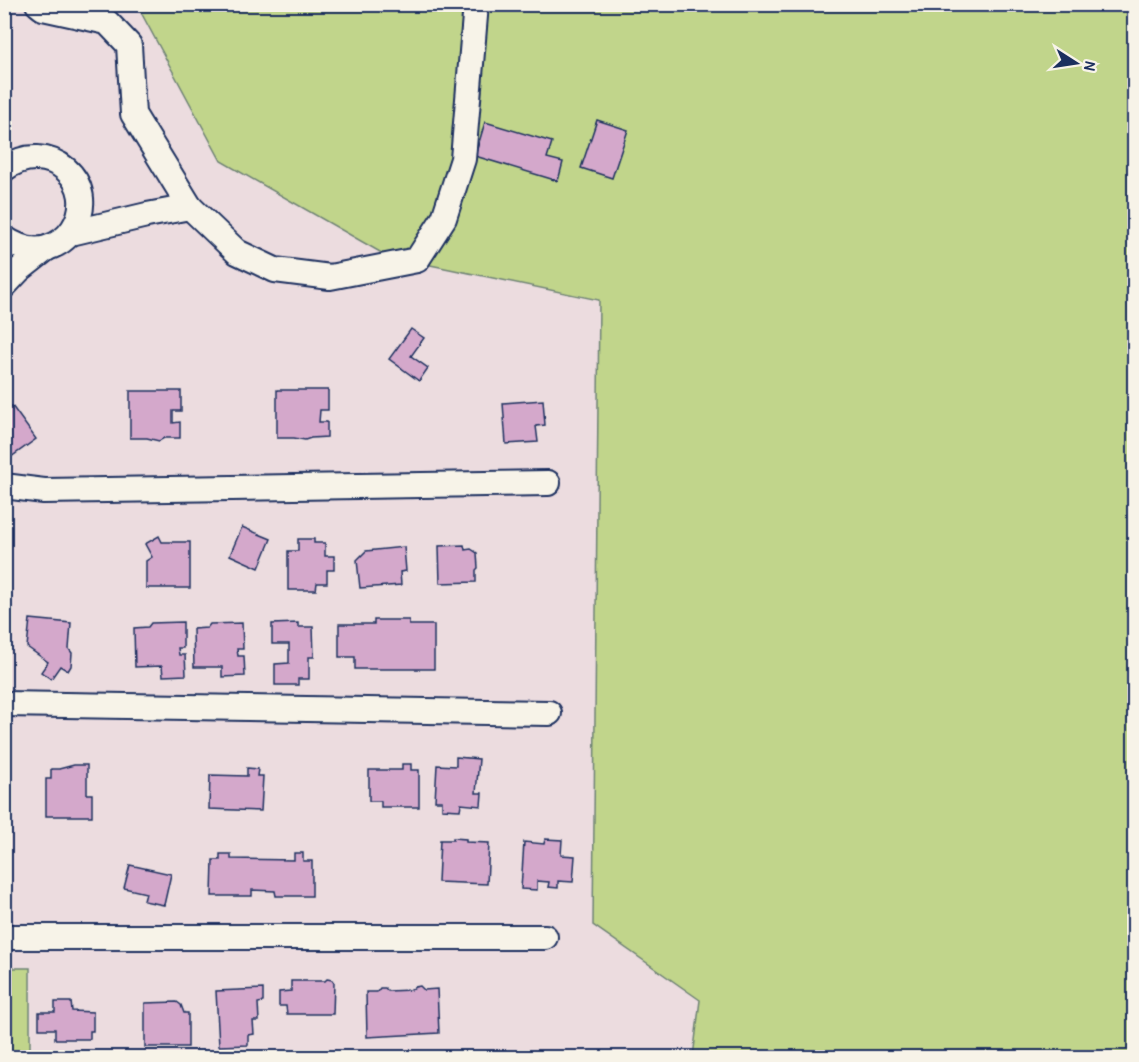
<svg xmlns="http://www.w3.org/2000/svg" width="1139" height="1062" font-family="'Patrick Hand',sans-serif">
<rect width="100%" height="100%" fill="#ecdcdf"/>
<filter id="ink" filterUnits="userSpaceOnUse"><feTurbulence type="fractalNoise" baseFrequency=".0167" numOctaves="2"/><feDisplacementMap in="SourceGraphic" scale="12" xChannelSelector="R" yChannelSelector="G"/><feConvolveMatrix kernelMatrix="1 2 1 2 8 2 1 2 1" color-interpolation-filters="sRGB"/></filter>
<g filter="url(#ink)">
<g fill="#c1d58b" stroke="#6e8274" stroke-width="1.5">
<polygon points="137,5 1134,5 1134,1057 693,1057 700,1000 593,925 599,300 387,256 221,161"/>
<rect x="5" y="968" width="25" height="85"/>
</g>
<g fill="#d4a8cb" stroke="#1b2f5e" stroke-width="1.5">
<polygon points="597,120 628,130 612,178 581,168"/>
<polygon points="485,122 552,142 547,158 563,162 558,181 475,156"/>
<polygon points="411,329 424,338 411,356 428,368 419,381 389,359"/>
<polygon points="277,390 328,390 328,410 320,410 319,422 327,422 327,437 311,438 305,440 294,438 277,438"/>
<polygon points="130,391 181,391 181,411 173,411 173,423 180,422 180,438 164,438 159,441 147,438 130,438"/>
<polygon points="543,400 545,425 536,426 538,442 506,444 503,403"/>
<polygon points="12,406 36,439 4,462 4,412"/>
<polygon points="242,527 271,539 259,568 230,555"/>
<polygon points="159,536 162,542 190,542 190,588 146,588 146,561 152,557 145,544"/>
<polygon points="298,539 314,539 314,543 325,543 325,556 334,556 334,570 327,570 327,583 317,583 316,590 288,590 288,551 298,551"/>
<polygon points="464,545 465,550 471,549 477,553 478,568 476,570 476,582 440,583 439,546"/>
<polygon points="404,547 406,571 400,572 401,585 360,588 357,560 366,551"/>
<polygon points="30,619 71,623 69,649 72,653 71,666 68,671 60,666 51,679 41,672 48,662 27,647"/>
<polygon points="374,620 409,620 409,625 434,625 434,669 355,669 355,657 339,657 339,624 374,624"/>
<polygon points="183,622 183,648 178,648 179,655 185,655 186,675 163,676 162,666 135,667 134,628 148,627 151,623"/>
<polygon points="242,623 243,649 237,649 238,656 244,656 245,676 222,677 222,667 194,667 193,629 207,628 210,624"/>
<polygon points="298,623 298,627 313,627 314,657 309,657 309,679 298,679 298,685 275,685 275,664 289,663 289,644 272,644 272,624"/>
<polygon points="456,757 479,759 476,793 482,793 481,806 461,804 460,810 442,809 442,801 435,801 437,765 456,766"/>
<polygon points="402,764 411,764 411,770 419,770 419,807 381,807 381,801 369,801 369,770 402,770"/>
<polygon points="74,765 87,765 87,794 92,794 92,816 46,816 46,779 51,779 51,769 59,769"/>
<polygon points="247,768 258,769 257,776 263,776 261,811 209,809 210,775 247,776"/>
<polygon points="453,838 466,839 466,842 489,843 487,884 438,882 440,840 453,840"/>
<polygon points="545,839 562,840 561,855 575,856 573,882 558,881 558,888 548,887 549,882 537,881 537,890 521,889 524,842 544,844"/>
<polygon points="294,853 303,853 303,861 312,861 312,896 276,896 275,891 252,890 252,896 212,896 213,860 220,860 220,854 231,854 231,859 294,860"/>
<polygon points="130,865 171,874 164,905 144,901 146,893 124,888"/>
<polygon points="327,979 332,980 334,983 333,1014 287,1014 286,1006 279,1006 279,992 291,991 291,981 325,981"/>
<polygon points="420,986 424,990 437,989 439,1033 367,1037 366,992 377,992 380,988 385,988 388,991 411,990 415,987"/>
<polygon points="263,989 263,1002 258,1003 259,1021 253,1021 254,1034 248,1035 248,1045 219,1046 216,991"/>
<polygon points="55,1002 71,1002 72,1011 93,1012 93,1031 90,1031 90,1039 55,1039 55,1029 39,1029 39,1012 55,1012"/>
<polygon points="177,1002 181,1005 184,1013 188,1013 188,1047 145,1047 145,1003"/>
</g>
<g fill="none" stroke-linecap="round" stroke-linejoin="round">
<defs>
<g id="minor">
<polyline points="38,4 43,8 107,22 129,45 133,114 190,207"/>
<path d="M4 169C48 136 102 183 73 229 67 238 57 245 47 248 32 252 17 247 4 238"/>
<polyline points="71,233 147,215 190,207 237,252 275,270 330,277 417,260 444,218 463,159 476,4"/>
<polyline points="4,286 19,270 47,248"/>
<polyline points="4,486 44,491 548,483"/>
<polyline points="4,704 549,713"/>
<polyline points="4,937 545,937"/>
</g>
</defs>
<use href="#minor" stroke="#1b2f5e" stroke-width="28"/>
<use href="#minor" stroke="#f7f3e8" stroke-width="24"/>
</g>
</g>
<rect width="1139" height="1062" fill="none" stroke="#f7f3e8" stroke-width="24"/>
<rect x="12" y="12" width="1115" height="1038" fill="none" stroke="#1b2f5e" stroke-width="2" filter="url(#ink)"/>
<g transform="translate(1076 63) rotate(102)" stroke="#f7f3e8" stroke-width="4.5" paint-order="stroke">
<path d="M0-4.5L10 22L0 15L-10 22Z" fill="#1b2f5e"/>
<text y="-9" font-size="16" font-weight="bold" text-anchor="middle" fill="#1b2f5e">N</text>
</g>
</svg>
